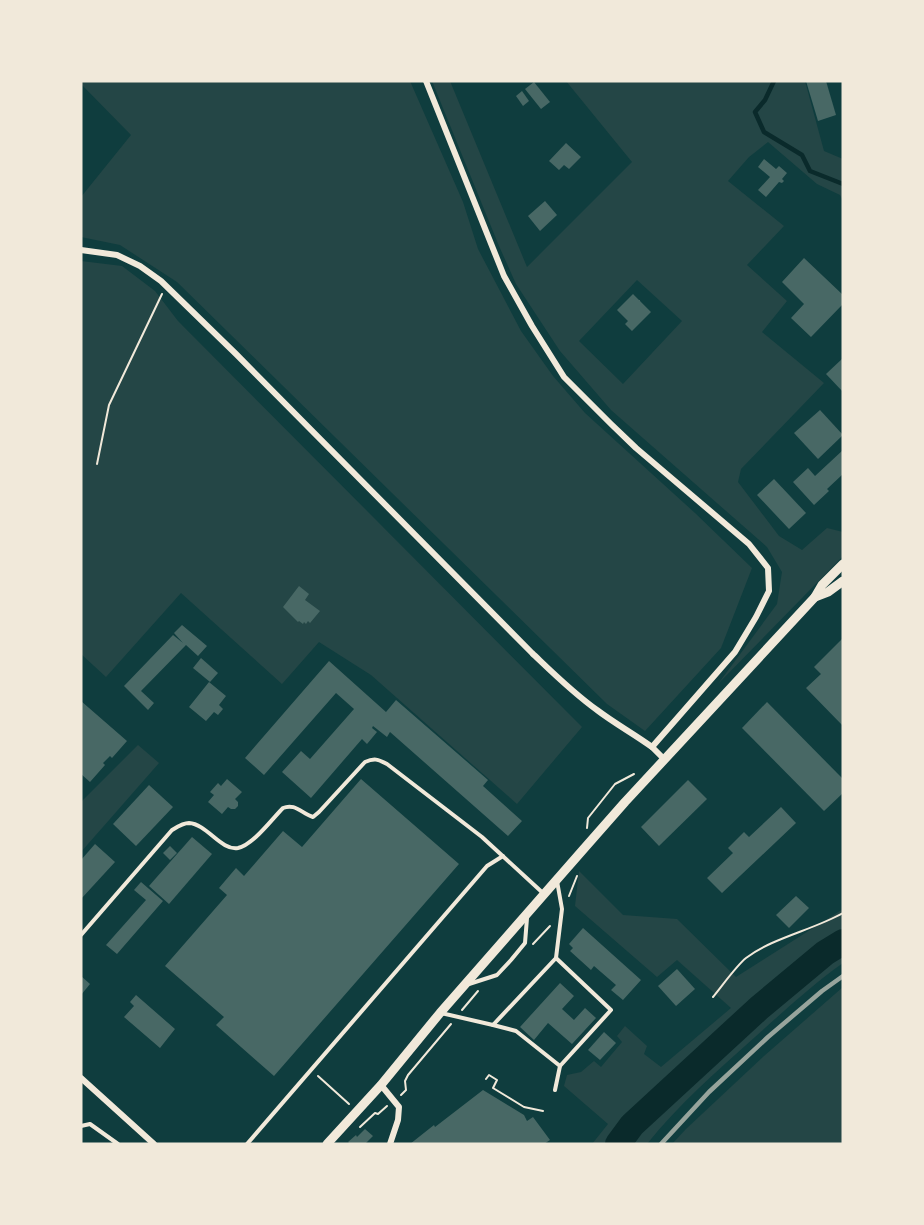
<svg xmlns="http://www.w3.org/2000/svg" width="924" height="1225" font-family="'Archivo Narrow',sans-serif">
<rect width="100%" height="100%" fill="#0f3d3e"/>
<g fill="#244646" fill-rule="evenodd">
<polygon points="81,81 410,81 463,202 478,249 521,331 553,376 585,413 695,513 752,568 721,648 645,731 607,704 177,282 120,245 81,237 81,197 131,135 81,84"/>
<path d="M432 81H450L527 267 632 162 566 81H805L824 151 843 159V201L840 195 817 184 768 142 749 157 728 181 784 226 747 265 787 301 762 332 824 383 741 469 738 482 779 536 802 550 827 528 843 532V556L718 684 777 604 782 572 767 547 611 410 560 351 516 284 499 246ZM637 280 682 321 623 384 579 341Z"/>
<polygon points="81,261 122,266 155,291 178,321 582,727 517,804 371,675 319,642 282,684 181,593 106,677 81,654"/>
<polygon points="138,745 159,763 81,852 81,802"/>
<path d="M579 871 623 915 677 919 736 977 843 909V963C812 985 784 1011 755 1037 717 1071 679 1104 647 1144H592L608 1124 564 1086 567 1075 581 1072 594 1061 601 1067 622 1042 617 1036 625 1026 647 1046 644 1054 661 1067 731 1008 677 960 657 977 575 906Z"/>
<polygon points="843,987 843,1144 672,1144 686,1129 764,1056"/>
</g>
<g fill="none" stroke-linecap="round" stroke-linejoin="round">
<polyline stroke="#0a2a2b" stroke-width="4.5" points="774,81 765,100 755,112 764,132 802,155 810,171 843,184"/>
<polyline stroke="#0a2a2b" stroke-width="26" points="618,1144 632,1125 759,1008 825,953 843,942"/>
</g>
<g fill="#486865">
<polygon points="806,81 826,81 836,115 818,121"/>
<polygon points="534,82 550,102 541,109 525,89"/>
<polygon points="522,91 529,101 523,106 516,96"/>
<polygon points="566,143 581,157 569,169 564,165 559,170 549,161"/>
<polygon points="764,159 776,169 779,166 787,173 782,179 784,181 782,183 779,182 766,197 758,190 770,177 758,167"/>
<polygon points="545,201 557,215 540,231 528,216"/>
<polygon points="804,258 843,295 843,304 811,337 791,318 804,304 782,282"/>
<polygon points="633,294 639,300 640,300 640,301 651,312 632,331 625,324 628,321 617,310"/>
<polygon points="843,358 843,392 826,374"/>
<polygon points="820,410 843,435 818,459 794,433"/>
<polygon points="843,450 843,474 827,489 829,491 814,505 793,482 808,468 815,476"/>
<polygon points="774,479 806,513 789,529 757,495"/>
<polygon points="299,586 309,594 305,600 320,611 310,623 308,621 306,624 304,622 303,624 299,621 298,622 283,607"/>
<polygon points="182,625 207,646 198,656 186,645 141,691 154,703 148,710 124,686 173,635 183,643 174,633"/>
<polygon points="843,638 843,726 806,688 821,674 814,667"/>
<polygon points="201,658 218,673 210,682 193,668"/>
<polygon points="329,661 386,712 396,700 488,780 483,786 522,821 508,836 390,732 387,737 373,726 372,728 377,732 367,744 362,739 311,798 282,772 301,751 310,759 354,709 336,693 264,775 245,758"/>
<polygon points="209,682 226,696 219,705 223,709 218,715 214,712 206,721 189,707"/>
<polygon points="81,701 127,741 112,758 110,756 103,763 105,765 90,782 81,774"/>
<polygon points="767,702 843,779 843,793 824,811 742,728"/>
<polygon points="227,779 242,792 235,799 238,802 238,806 235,809 231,809 228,807 222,814 208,802 214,795 210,792 218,783 221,786"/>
<polygon points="361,779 459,864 274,1076 216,1025 224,1017 165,966 227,895 219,888 236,868 244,876 283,831 302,847"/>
<polygon points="688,780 707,799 659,846 641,827"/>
<polygon points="149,785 173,807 136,846 113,824"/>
<polygon points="781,807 796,823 722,893 707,878 733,853 728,848 744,832 749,837"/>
<polygon points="192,837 212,854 169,904 149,886"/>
<polygon points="95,844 115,862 81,899 81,860"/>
<polygon points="170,846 177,853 170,860 163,853"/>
<polygon points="141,882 163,901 117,954 106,945 146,900 134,890"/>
<polygon points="796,896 809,908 789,928 776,915"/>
<polygon points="583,928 641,980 623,1000 611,990 616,985 594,966 591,970 570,951 573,948 569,944"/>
<polygon points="677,969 695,989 676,1006 658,986"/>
<polygon points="81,976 90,984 81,995"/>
<polygon points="560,983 574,996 562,1009 574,1020 585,1008 596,1018 572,1044 548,1023 534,1040 520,1027"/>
<polygon points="136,995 175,1029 160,1048 124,1017 134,1006 130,1002"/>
<polygon points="604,1032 616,1043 600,1060 588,1050"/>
<polygon points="483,1090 524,1115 527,1121 533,1117 550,1140 544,1144 410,1144 434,1125 435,1127"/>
<polygon points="365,1129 373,1136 365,1144 350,1144 348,1142 356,1135 357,1137"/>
</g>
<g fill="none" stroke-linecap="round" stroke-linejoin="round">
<g stroke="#f1e9da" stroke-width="2">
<polyline points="97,464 109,405 162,294"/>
<polyline points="587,828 588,818 615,784 634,774"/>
<polyline points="569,896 577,876"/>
<polyline points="533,944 550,926"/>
<path d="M713 997C722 986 737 965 746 958 772 938 813 930 843 913"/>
<polyline points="462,1010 478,991"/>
<polyline points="318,1076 349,1104"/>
<polyline points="486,1079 489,1075 497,1080 493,1088 524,1107 543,1111"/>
<polyline points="401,1095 406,1090 405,1081 408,1075 451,1024"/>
<polyline points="360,1127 375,1113 378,1114 387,1106"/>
</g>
<g stroke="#f1e9da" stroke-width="4">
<path d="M81 935 172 830C177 827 183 823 189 823 207 824 221 851 238 848 253 845 272 819 283 808 295 803 301 813 313 817L319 812 365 762C374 758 378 759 387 764L482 837 544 894"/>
<polyline points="556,958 611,1010 560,1066"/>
<polyline points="469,984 497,975 511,960 525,943 527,918"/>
<polyline points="441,1013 493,1025 556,958 562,909 557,881"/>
<polyline points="493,1025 516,1031 560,1066 555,1090"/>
<polyline points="81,1126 90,1124 118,1144"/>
<polyline points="247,1144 487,866 503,856"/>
</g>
<g stroke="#f1e9da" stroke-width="6">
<polyline points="426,81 504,276 532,326 564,377 611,424 636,448 749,544 768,568 769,591 756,617 735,652 652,747 665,760"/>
<path d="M81 250 117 255 140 266 161 281 236 354 532 653C553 673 573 693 597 710 614 723 634 734 652 747"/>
<polyline points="81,1078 154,1144"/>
<polyline points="381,1085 399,1107 398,1120 390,1144"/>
</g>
<g stroke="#f1e9da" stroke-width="9">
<polyline points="815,597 828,592 843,581"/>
<polyline points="327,1144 381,1085 440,1013 581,852 625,802 815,597 822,585 843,564"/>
</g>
<polyline stroke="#97a49c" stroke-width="4.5" points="661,1144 709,1092 768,1037 822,991 843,976"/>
</g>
<rect width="924" height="1225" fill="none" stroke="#f1e9da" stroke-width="165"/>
</svg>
